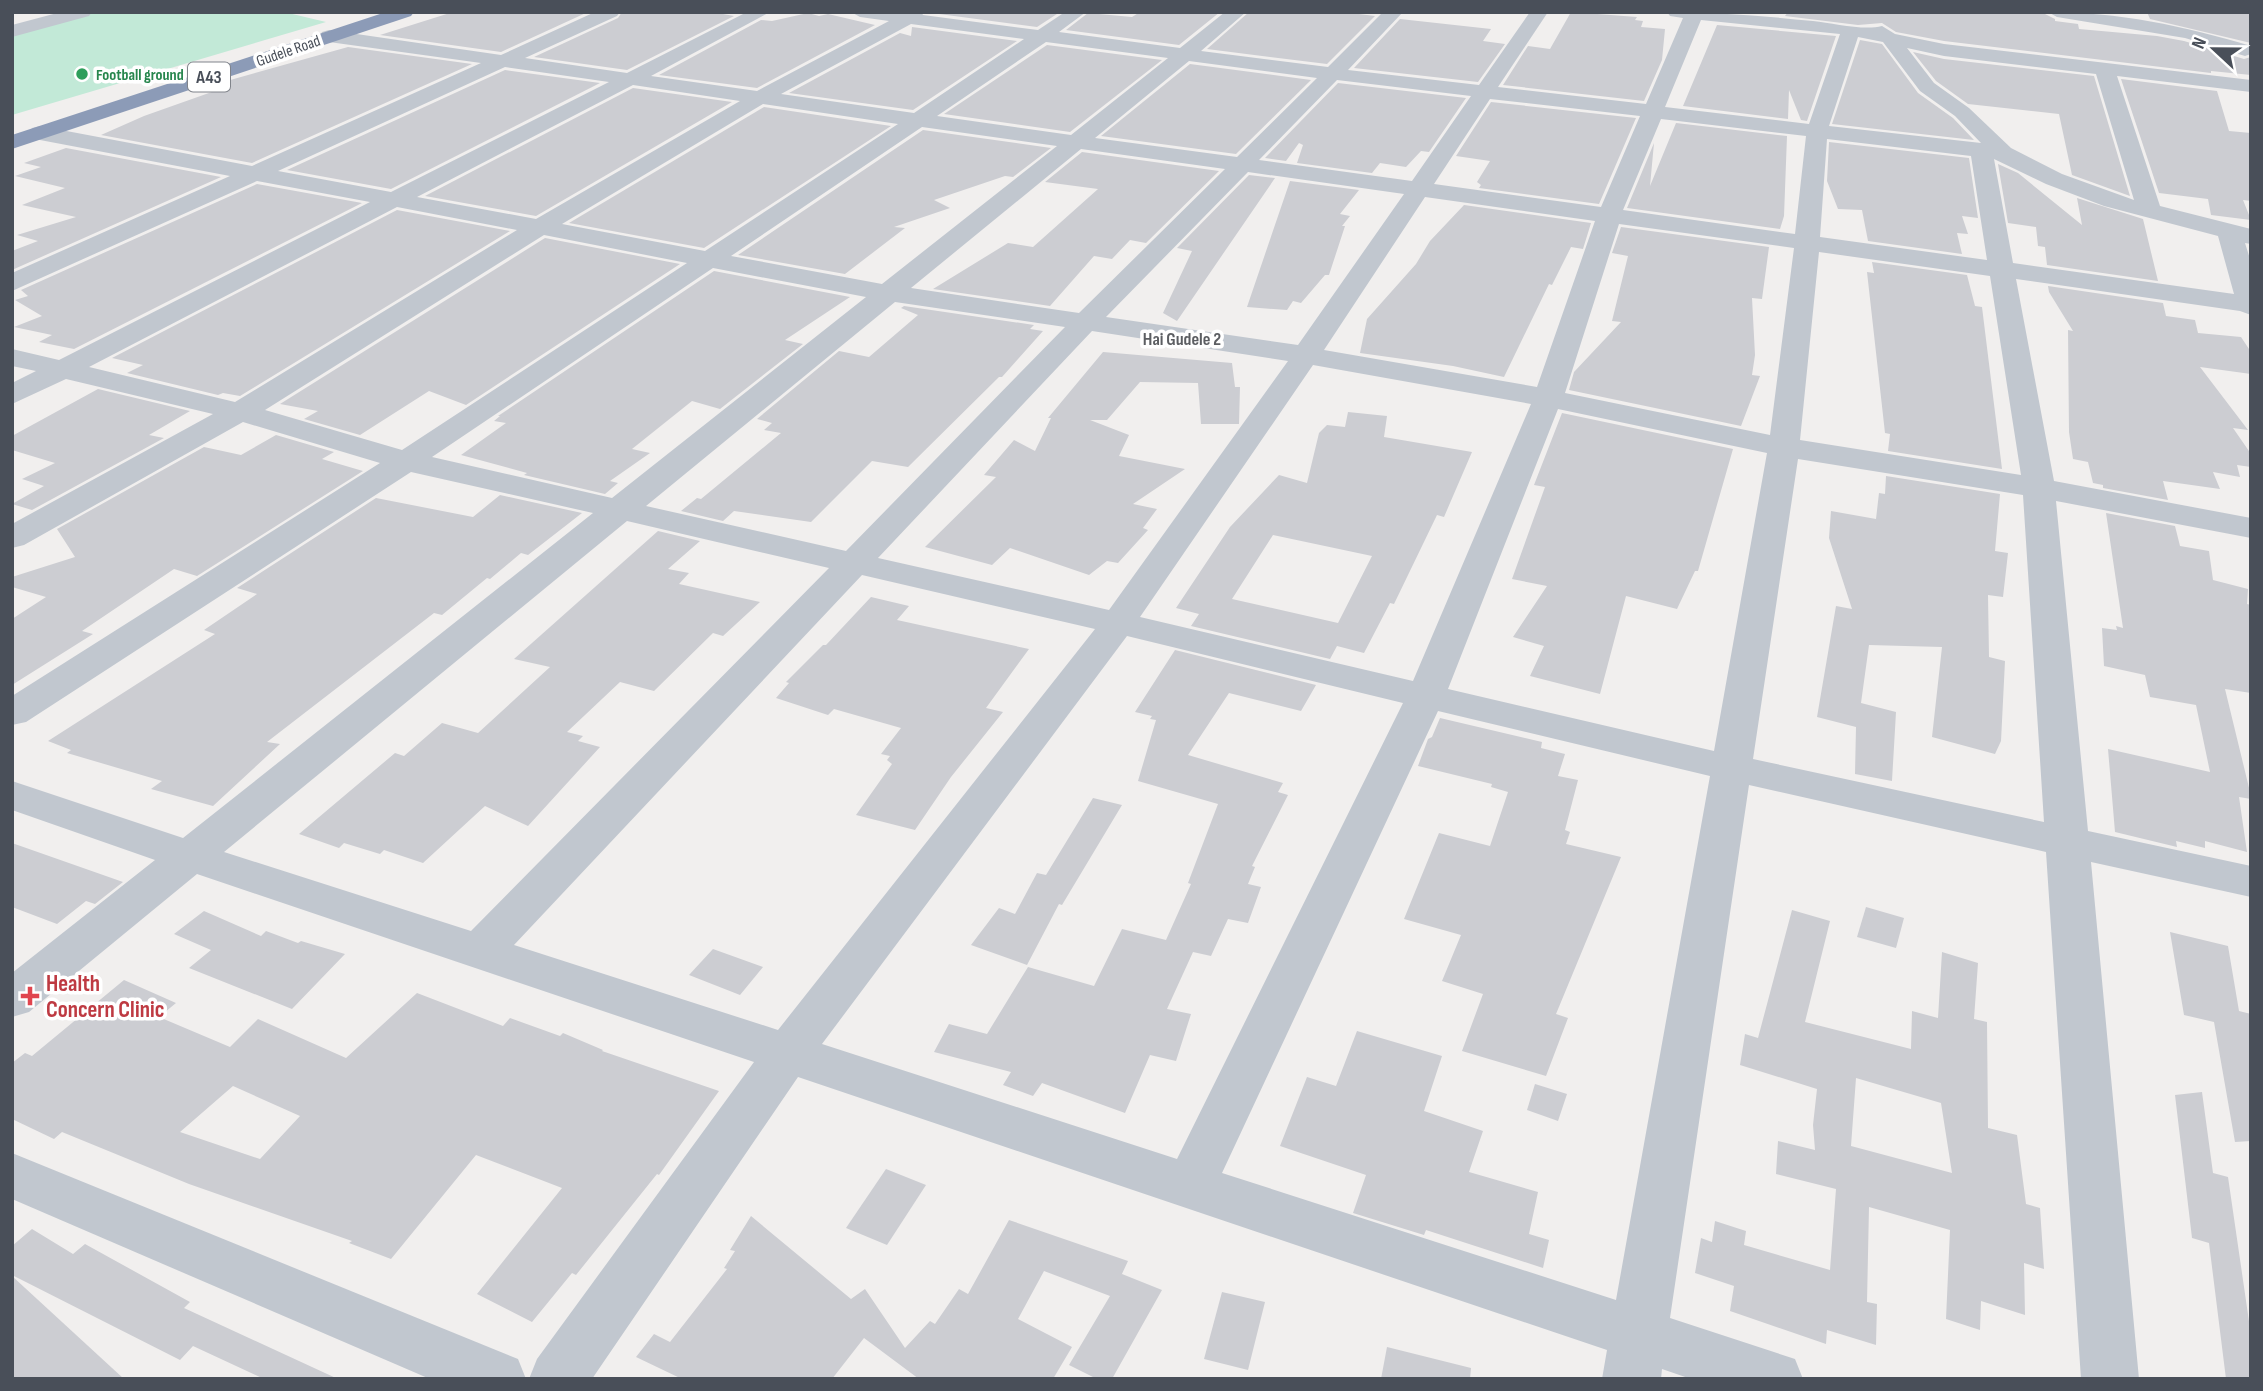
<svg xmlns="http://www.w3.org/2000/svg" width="2263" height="1391" font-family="'Sofia Sans Condensed',sans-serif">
<rect width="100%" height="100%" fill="#f1efee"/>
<polygon fill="#c2e9d7" points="91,12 284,12 326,22 12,115 12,33"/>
<g fill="#cccdd2" fill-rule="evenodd">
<polygon points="453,12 588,12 501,52 380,35"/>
<polygon points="622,12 712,12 734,16 627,70 534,57 618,18"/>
<polygon points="924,12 1060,12 1037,27"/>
<polygon points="1140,12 1220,12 1179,45 1066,30 1088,13 1132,17"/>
<polygon points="1249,12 1343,12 1375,16 1327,64 1207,49"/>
<polygon points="1571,12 1637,17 1635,20 1643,21 1641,27 1665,29 1662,60 1644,101 1503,85 1528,46 1550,49"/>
<polygon points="1788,12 2041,12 2055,19 2055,21 2078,24 2079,29 2157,36 2184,41 2244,59 2251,57 2251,75 2211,71 2211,73 1944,41 1896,32 1882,23 1858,25 1785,16"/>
<polygon points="2147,12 2251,12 2251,43 2150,19"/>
<polygon points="808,13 819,16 828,14 875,25 757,88 659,75 761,20 772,21"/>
<polygon points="1400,19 1491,29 1483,41 1505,44 1478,82 1354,68"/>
<polygon points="1717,25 1836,36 1807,121 1801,120 1789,90 1788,119 1683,106"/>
<polygon points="912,27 1017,41 913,110 789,93 900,33 911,36"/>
<polygon points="1860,40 1882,44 1918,93 1953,118 1974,140 1832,124"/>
<polygon points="1047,45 1162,60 1070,132 944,114"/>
<polygon points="348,47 472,64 252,163 101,135 144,116 223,88 209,86"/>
<polygon points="1913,52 1944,59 2094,76 2130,196 2072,175 2059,114 1968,104 1936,81"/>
<polygon points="1190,64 1311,80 1236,154 1101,136"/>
<polygon points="505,70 600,83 391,189 287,170"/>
<polygon points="2121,79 2217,91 2229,131 2251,133 2251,201 2243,200 2251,220 2211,215 2208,199 2159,193"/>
<polygon points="1338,83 1466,98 1429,152 1421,151 1406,167 1380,163 1372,173 1297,163 1303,145 1299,143 1286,161 1265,158"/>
<polygon points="633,88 732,102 536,216 425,196"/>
<polygon points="1491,102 1636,118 1599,204 1479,188 1481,185 1477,182 1490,161 1456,156"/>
<polygon points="764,107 891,126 704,248 569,223"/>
<polygon points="1676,123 1787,136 1784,216 1780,229 1627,208 1654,143 1650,186"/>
<polygon points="923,130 1051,148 1013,177 1005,176 934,200 950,208 894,227 905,228 845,274 738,255"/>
<polygon points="1829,142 1969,158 1978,218 1962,216 1968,234 1957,233 1962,254 1868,241 1862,210 1838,209 1827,181"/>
<polygon points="66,148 221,177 12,270 12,251 38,241 17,235 76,217 22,205 65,188 15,176 41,167 24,163"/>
<polygon points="1082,152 1219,171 1146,243 1130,240 1112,259 1094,256 1050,306 933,289 1008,243 1033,247 1098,189 1045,182"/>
<polygon points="1998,164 2018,173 2082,225 2077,198 2143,219 2158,281 2047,265 2045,247 2038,246 2036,227 2008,223"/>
<polygon points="1249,175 1275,178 1177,321 1163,313 1192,251 1177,248"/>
<polygon points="1290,181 1359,190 1340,214 1350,216 1342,226 1345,226 1329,275 1325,275 1301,303 1293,301 1287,310 1247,307"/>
<polygon points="257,184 362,203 74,349 39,342 52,335 14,327 42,316 15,300 28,296 21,290"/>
<polygon points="1464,205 1591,223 1583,249 1571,247 1552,285 1549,284 1504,377 1453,366 1360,353 1367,319 1416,264 1430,241"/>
<polygon points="397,210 510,231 240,396 223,393 218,395 127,373 143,365 112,358"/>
<polygon points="1621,227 1769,247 1762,299 1752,298 1755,355 1752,375 1760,376 1741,426 1569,390 1574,372 1621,322 1612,321 1628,256 1612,253"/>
<polygon points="545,238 680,264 466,405 429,391 360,435 304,419 318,411 280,404"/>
<polygon points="1872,262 1967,275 1975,306 1982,307 2002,469 1888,451 1890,434 1885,433 1867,272 1874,273"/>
<polygon points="714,271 850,297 785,340 803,344 720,409 692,401 632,449 650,453 610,481 618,483 605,494 524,475 527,473 461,455 506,423 494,421 500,416 498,416"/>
<polygon points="2048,286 2163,303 2166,316 2195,320 2198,333 2241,337 2251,352 2251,374 2200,367 2248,430 2233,428 2251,454 2251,467 2237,465 2240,477 2213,472 2220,489 2163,481 2168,500 2103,488 2103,485 2093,483 2088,462 2073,459 2069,432 2068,330 2073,331 2049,292"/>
<polygon points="904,306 1034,325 1030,329 1043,331 1002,377 999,377 908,467 872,461 811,522 734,511 723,521 681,511 697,498 701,499 781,433 764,430 772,423 757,419 839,351 869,357 918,315 901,308"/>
<polygon points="1103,352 1232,363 1235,387 1240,387 1239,424 1201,424 1198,383 1140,382 1107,420 1090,420 1129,435 1119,456 1185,469 1133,504 1157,509 1143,528 1148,530 1118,563 1107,561 1089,575 1010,548 992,565 925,547 996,477 984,475 1014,440 1035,451 1051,418 1048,418"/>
<polygon points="98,389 190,411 149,435 164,438 32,510 12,504 44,486 22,479 55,463 12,450 12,436"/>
<path d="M1348 412 1387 416 1384 437 1472 452 1444 517 1437 515 1394 604 1390 603 1364 653 1337 646 1330 659 1191 626 1199 614 1176 608 1230 527 1279 475 1307 483 1319 433 1327 425 1345 427ZM1273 535 1372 556 1338 623 1232 599Z"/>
<polygon points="1562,413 1733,449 1698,571 1695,571 1677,609 1626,596 1600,694 1530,676 1544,646 1513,637 1547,586 1512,579 1545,487 1534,485"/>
<polygon points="276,435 334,452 322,459 363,471 197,576 174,569 82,631 93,634 12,685 12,619 46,597 12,587 12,577 75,557 57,529 204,447 241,455"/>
<polygon points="1886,476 2000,494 1995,551 2008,553 2003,597 1988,595 1989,657 2005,661 2001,741 1995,754 1932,737 1942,647 1869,645 1861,703 1896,712 1892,781 1855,774 1856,727 1817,717 1836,606 1852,609 1829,538 1831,511 1876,519 1879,493 1885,494"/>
<polygon points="500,495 582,513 528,555 521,553 490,579 487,578 442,615 434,613 267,742 280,744 213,806 151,789 162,781 67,753 71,750 48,741 215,634 204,630 257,594 237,588 376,498 473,517"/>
<polygon points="2106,513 2175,526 2180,546 2209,551 2213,580 2248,589 2247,604 2251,605 2251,693 2225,689 2251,796 2251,799 2239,797 2247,852 2205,841 2205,848 2176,841 2177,847 2115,832 2108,749 2210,772 2196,705 2150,697 2145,675 2104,666 2102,628 2117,630 2116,626 2123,628"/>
<polygon points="658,531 700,541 668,569 689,573 679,584 760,602 723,636 713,633 654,691 620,682 567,732 583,736 578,741 600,747 528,826 485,806 423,863 384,850 380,854 344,843 339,848 299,834 395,753 404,756 442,723 478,733 550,667 514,659"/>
<polygon points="871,597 909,606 897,620 1029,649 986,708 1003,712 951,777 915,830 856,815 892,764 887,760 890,756 881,754 901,728 834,709 828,715 776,698 789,683 786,682 823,645 826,645"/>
<polygon points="1175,650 1316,685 1301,711 1229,693 1188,755 1283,783 1278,792 1288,795 1252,866 1255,867 1248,884 1261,887 1248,923 1228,919 1211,956 1193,952 1167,1009 1191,1014 1176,1061 1150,1055 1125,1113 1042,1083 1033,1096 1003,1085 1011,1072 934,1052 949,1024 987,1034 1028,967 1094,986 1122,929 1166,940 1191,884 1188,883 1218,804 1138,781 1156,720 1150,719 1152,716 1135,712"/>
<polygon points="1440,718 1542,742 1541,748 1565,754 1558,776 1578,780 1565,830 1570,832 1566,844 1621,857 1556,1014 1568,1018 1546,1076 1462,1051 1483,994 1442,981 1461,935 1404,919 1439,833 1490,846 1508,792 1491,787 1492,784 1418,766 1428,739 1432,737"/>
<polygon points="1093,798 1122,805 1062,905 1059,904 1027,965 971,945 999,908 1015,914 1037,873 1046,875"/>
<polygon points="12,843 123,882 95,904 86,901 57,924 12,907"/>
<polygon points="1866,907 1904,918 1896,948 1857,937"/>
<path d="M1792 910 1830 921 1805 1022 1911 1049 1912 1011 1938 1018 1942 952 1978 963 1974 1019 1987 1022 1988 1128 2017 1135 2026 1204 2040 1208 2044 1269 2024 1263 2025 1315 1981 1301 1980 1330 1946 1319 1950 1230 1869 1207 1867 1302 1877 1304 1876 1345 1827 1330 1826 1344 1730 1311 1734 1286 1695 1273 1701 1238 1712 1242 1715 1221 1746 1231 1744 1245 1830 1270 1836 1189 1776 1174 1778 1141 1815 1150 1813 1125 1817 1089 1740 1065 1745 1034 1758 1038ZM1856 1078 1941 1103 1952 1173 1851 1146Z"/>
<polygon points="204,911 261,936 266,931 298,943 301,941 345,954 292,1009 189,968 211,950 174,934"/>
<polygon points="2170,932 2228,946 2239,1011 2251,1014 2251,1141 2235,1142 2214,1022 2184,1015"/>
<polygon points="713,949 763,967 740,995 689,975"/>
<path d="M124 980 176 1003 159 1017 230 1047 258 1019 346 1058 417 993 503 1026 510 1018 560 1036 563 1033 603 1050 602 1051 719 1091 659 1175 657 1174 576 1275 572 1273 532 1322 477 1294 562 1188 476 1155 391 1259 349 1243 352 1241 189 1184 62 1132 54 1139 12 1119V1063L25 1053 32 1056ZM233 1086 300 1116 260 1159 180 1132Z"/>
<polygon points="1357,1031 1442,1056 1424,1111 1483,1131 1469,1172 1538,1192 1529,1234 1549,1240 1543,1268 1426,1230 1424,1235 1353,1213 1366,1175 1280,1146 1307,1077 1336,1086"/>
<polygon points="1535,1084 1567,1094 1558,1121 1527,1110"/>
<polygon points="2202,1092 2213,1173 2228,1177 2251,1335 2251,1379 2226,1379 2209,1243 2192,1238 2175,1095"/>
<polygon points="886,1169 926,1185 887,1245 846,1228"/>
<polygon points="751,1216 851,1299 865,1289 905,1348 930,1321 935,1324 959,1289 968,1294 1009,1220 1128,1261 1121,1276 1122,1274 1162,1290 1112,1379 1097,1379 1069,1365 1110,1296 1044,1271 1018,1319 1072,1347 1053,1379 919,1379 864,1338 832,1379 682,1379 636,1357 654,1334 670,1342 727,1269 724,1268 735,1251 730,1250"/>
<polygon points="32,1229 73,1254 85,1244 190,1302 184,1308 338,1379 264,1379 193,1346 180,1360 12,1275 12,1246"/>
<polygon points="12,1276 124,1379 12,1379"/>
<polygon points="1222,1292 1265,1302 1248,1370 1204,1359"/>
<polygon points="1387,1347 1471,1368 1470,1379 1381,1379"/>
</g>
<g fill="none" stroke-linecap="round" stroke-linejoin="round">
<g fill="#c1c7cf" fill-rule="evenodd">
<polygon points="61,12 92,12 89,16 12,37 12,25"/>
<path d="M595 12H620L617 16 525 58 627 73 747 12H770L651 76 757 91 889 21 860 17 851 12H921L923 15 1038 30 1065 12H1086L1059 32 1180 48 1225 12H1246L1201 51 1328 67 1383 12H1403L1348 70 1479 85 1530 12H1548L1498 87 1646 104 1683 18 1670 16 1667 12C1716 12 1764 16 1813 21 1833 23 1864 31 1882 26L1895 34 1944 44 2251 80V92L2117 76 2160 206 2251 229V244L2245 243 2251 262V315L2240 311 2016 279 2054 481 2251 518V538L2056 501 2088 831 2251 866V897L2091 862 2139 1379H2081L2046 852 1749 785 1670 1318 1795 1359 1803 1379H1691L1662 1369 1661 1379H1602L1607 1350 798 1077 592 1379H529L537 1359 754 1062 197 874 29 1012 12 1017V973L155 860 12 810V781L183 838 593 513 411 472 26 722 12 725V696L380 463 243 422 24 545 12 548V524L213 414 66 379 12 404V383L36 371 12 366V349L59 360 370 202 257 181 12 291V273L230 176 40 140 32 138 29 133 32 128 40 126 252 166 481 63 329 42 320 36 322 32 329 30 501 55ZM1701 20 1840 34 1809 124 1665 107ZM911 24 1024 39 914 113 781 94ZM1858 37 1883 42 1920 91 1955 116 1981 143 1829 126ZM1046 42 1168 58 1071 135 937 116ZM1907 48 1944 56 2096 74 2134 200 2062 174 2011 148 1969 108 1934 83ZM1189 61 1317 78 1237 157 1095 138ZM505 67 609 82 391 192 278 171ZM1337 80 1471 96 1412 181 1259 160ZM633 85 740 101 536 219 417 197ZM1490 99 1640 116 1601 207 1434 184ZM763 104 898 124 705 251 562 224ZM1661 119 1806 136 1795 234 1623 210ZM922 127 1057 146 882 284 731 256ZM1827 139 1971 156 1987 260 1820 237ZM1081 149 1225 169 1079 313 911 288ZM1994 159 2046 184 2104 206 2218 236 2234 294 2013 263ZM1248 172 1404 194 1298 345 1106 317ZM1425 197 1595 221 1537 387 1324 350ZM397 207 517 230 235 402 89 367ZM1619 224 1794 248 1770 435 1565 393ZM544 235 687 263 402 450 265 410ZM1819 252 1990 276 2021 475 1800 440ZM713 268 866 297 612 498 432 457ZM895 302 1065 327 846 551 646 506ZM1092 331 1288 361 1109 610 878 558ZM1313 365 1531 404 1413 681 1140 617ZM1558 409 1767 453 1714 751 1448 689ZM1798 459 2023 495 2044 822 1753 759ZM627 521 829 568 471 931 224 852ZM862 575 1095 629 778 1030 514 945ZM1127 636 1403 703 1177 1159 822 1044ZM1438 711 1710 776 1616 1300 1222 1173Z"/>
<path d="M2048 12C2118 12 2184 26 2251 46V54L2245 56 2185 38 2057 17Z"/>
<polygon points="12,1153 518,1359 526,1379 430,1379 12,1199"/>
</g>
<polygon fill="#8c9bb7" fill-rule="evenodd" points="386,12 414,12 411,16 12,149 12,135"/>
</g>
<circle fill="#2e9e5b" stroke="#fff" stroke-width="2.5" cx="82" cy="74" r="7"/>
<path fill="#e0444e" stroke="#fff" stroke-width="2.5" d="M26.5 985.5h7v7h7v7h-7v7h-7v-7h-7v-7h7z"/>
<g text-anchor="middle" stroke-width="7" stroke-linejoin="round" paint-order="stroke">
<g font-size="16" fill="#494f59" stroke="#fff">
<text transform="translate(288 50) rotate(-19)" y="6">Gudele Road</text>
</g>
<g font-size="16" font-weight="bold" fill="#27864d" stroke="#fff" text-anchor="start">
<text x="96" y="80">Football ground</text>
</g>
<rect fill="#fff" stroke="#80848b" stroke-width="2" x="188" y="62.5" width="42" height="29" rx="5"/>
<g font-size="18" font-weight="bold" fill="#494f59">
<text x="209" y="83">A43</text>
</g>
<g font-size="18" font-weight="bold" fill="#5c5e62" stroke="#fff">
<text x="1182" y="345">Hai Gudele 2</text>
</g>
<g font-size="23" font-weight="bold" fill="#be3a42" stroke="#fff" text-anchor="start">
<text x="46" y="991">Health<tspan x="46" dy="26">Concern Clinic</tspan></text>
</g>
</g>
<rect width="2263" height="1391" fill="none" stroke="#494f59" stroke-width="28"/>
<g transform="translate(2214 49) rotate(292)" stroke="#ffffff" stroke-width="5" paint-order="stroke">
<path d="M0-5L12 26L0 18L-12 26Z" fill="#494f59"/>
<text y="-10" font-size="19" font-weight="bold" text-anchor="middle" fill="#494f59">N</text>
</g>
</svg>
